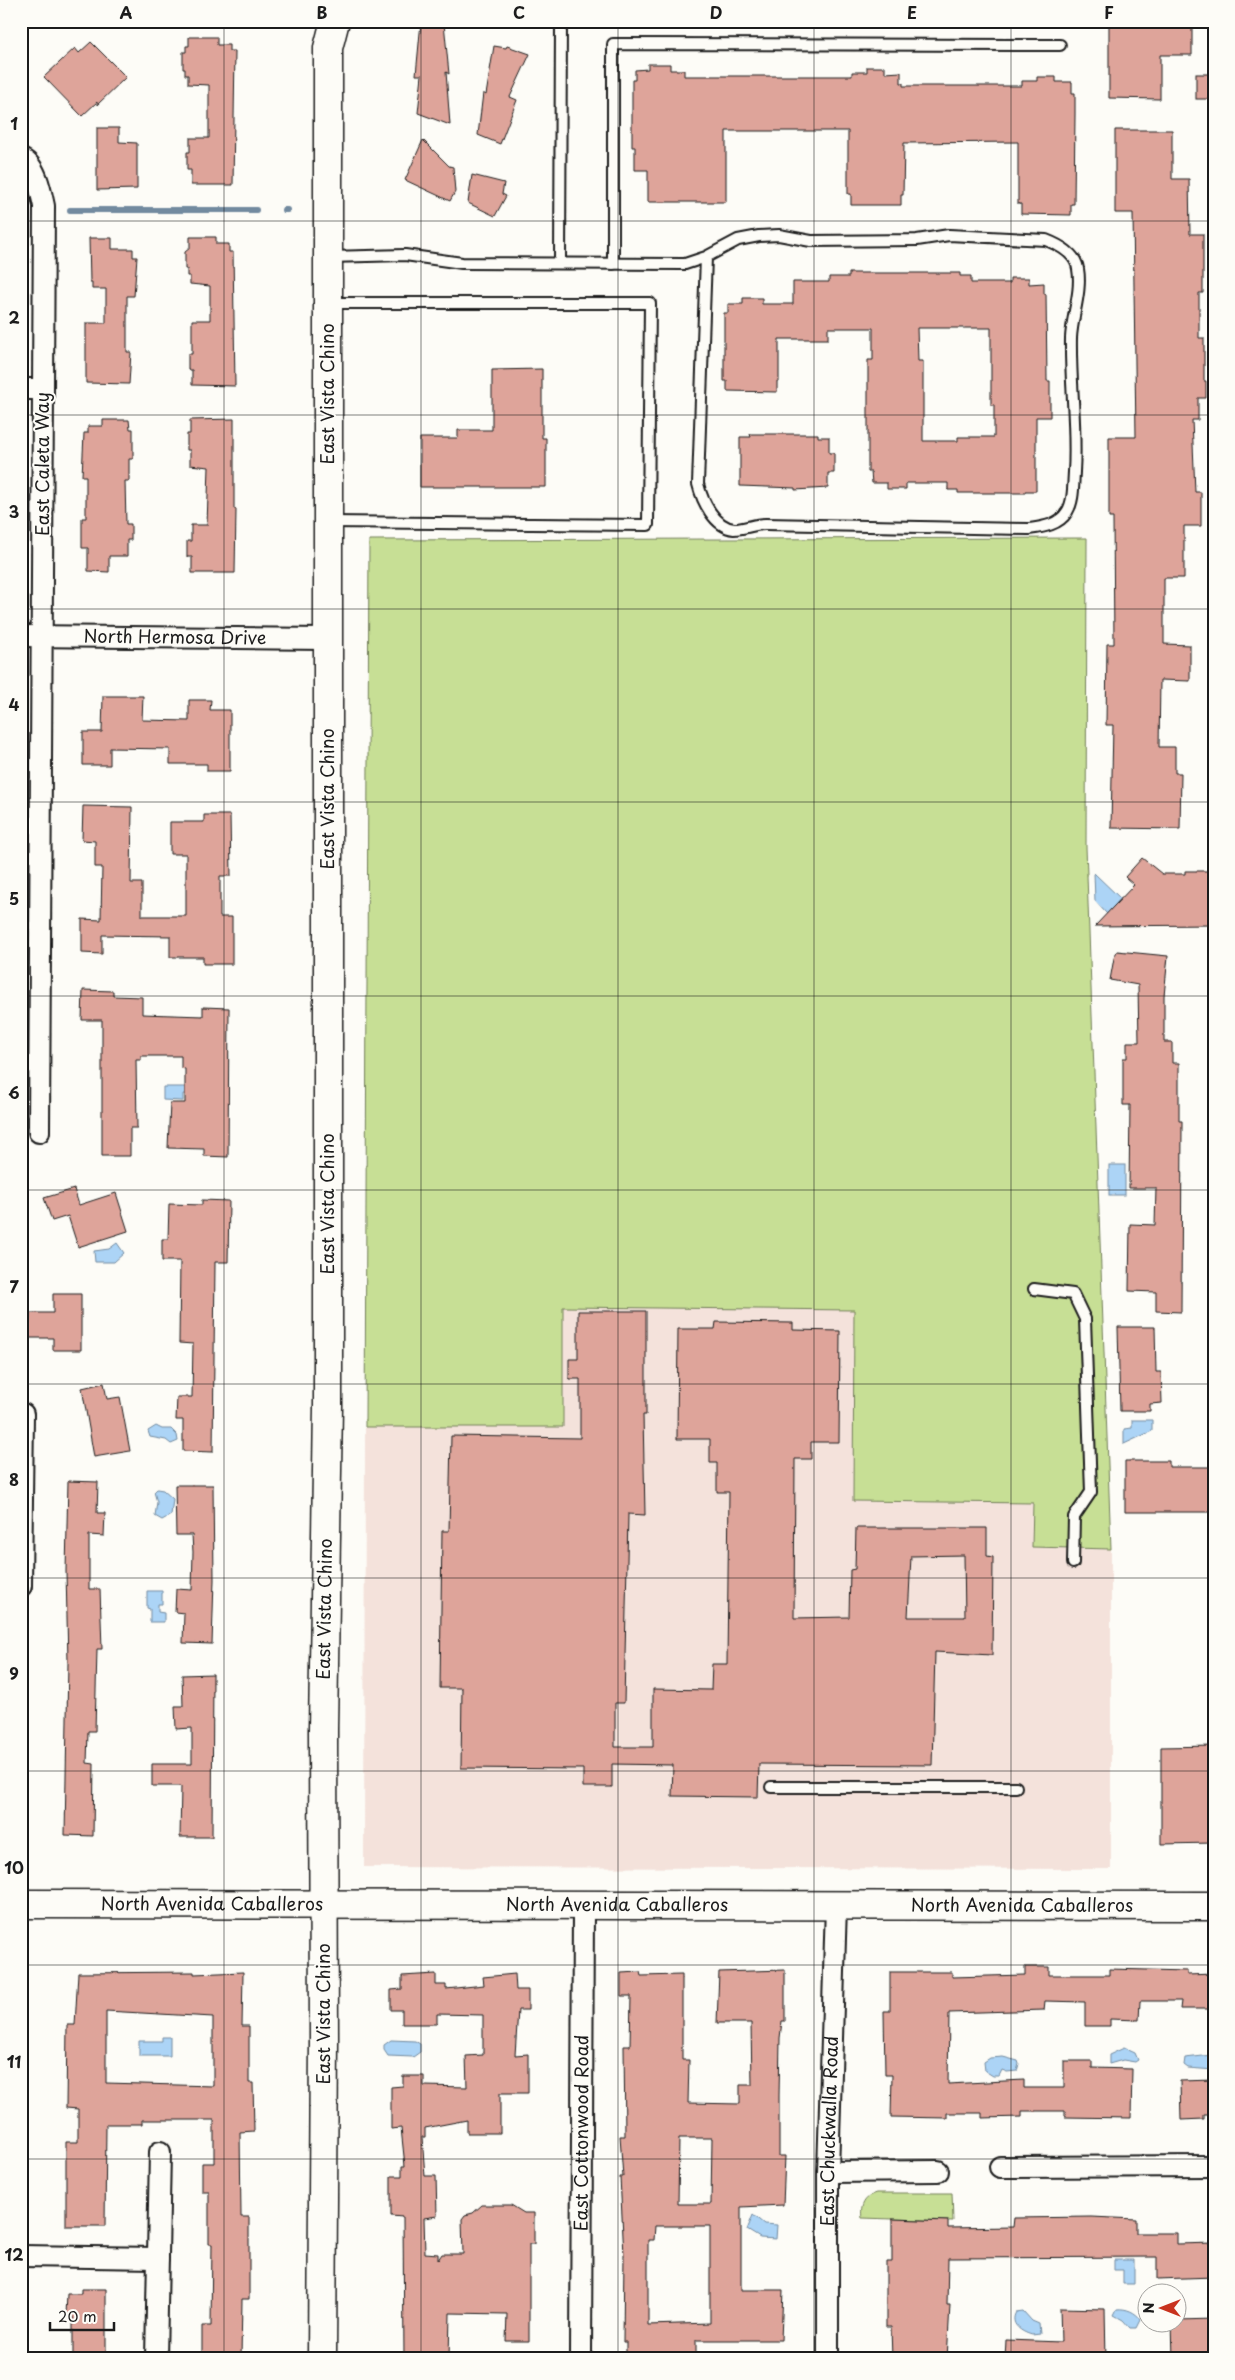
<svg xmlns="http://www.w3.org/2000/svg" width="1235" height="2380" font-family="'Playpen Sans',sans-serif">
<rect width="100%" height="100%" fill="#fdfcf7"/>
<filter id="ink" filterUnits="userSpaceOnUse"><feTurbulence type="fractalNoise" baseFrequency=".02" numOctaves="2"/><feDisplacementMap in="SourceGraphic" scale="10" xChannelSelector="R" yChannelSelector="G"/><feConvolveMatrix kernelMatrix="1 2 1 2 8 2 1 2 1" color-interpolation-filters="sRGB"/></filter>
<g filter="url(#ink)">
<polygon fill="#f4e2db" points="563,1307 854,1310 853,1501 1033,1503 1032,1547 1111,1549 1111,1869 364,1867 365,1427 563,1427"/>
<g fill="#c7df95" stroke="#727e58">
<polygon points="1087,538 1086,847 1111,1549 1032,1547 1033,1503 853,1501 854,1310 563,1307 563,1427 365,1427 369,540"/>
<path d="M877 2193H952L953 2221 862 2218C860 2206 864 2197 877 2193Z"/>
</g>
<g fill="#acd4f6" stroke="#728a9f">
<polygon points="1094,873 1121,899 1107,914 1095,901"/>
<polygon points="163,1087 201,1087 201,1094 183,1094 183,1101 163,1100"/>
<rect x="1109" y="1165" width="16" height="30"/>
<polygon points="117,1243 124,1253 114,1262 95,1262 94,1251 109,1249"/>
<polygon points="1132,1420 1152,1420 1152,1431 1124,1444 1124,1429 1132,1428"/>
<polygon points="156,1426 162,1429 171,1429 177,1435 178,1441 171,1444 166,1440 150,1437 148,1431"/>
<polygon points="157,1489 163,1490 173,1499 171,1515 162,1520 155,1516 157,1502 154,1492"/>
<polygon points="147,1591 162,1591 162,1604 158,1604 158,1612 164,1613 164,1622 150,1622 150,1609 147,1608"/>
<polygon points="162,2037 170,2037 170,2056 139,2056 139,2041 162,2041"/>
<polygon points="391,2040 415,2041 420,2044 420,2052 413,2057 388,2056 384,2050 384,2045"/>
<polygon points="1124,2048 1135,2053 1138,2060 1135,2062 1123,2060 1109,2064 1109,2055"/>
<polygon points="1212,2055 1214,2056 1214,2070 1188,2068 1184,2065 1185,2058"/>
<polygon points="1003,2057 1018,2061 1019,2064 1017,2071 1007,2072 1002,2070 999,2076 993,2076 985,2071 984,2062 990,2058"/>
<polygon points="753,2215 764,2224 777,2225 776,2239 760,2238 747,2230"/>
<polygon points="1114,2260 1134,2260 1134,2284 1123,2284 1123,2270 1114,2270"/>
<path d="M1117 2309C1126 2308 1136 2312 1141 2320L1137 2328H1130L1123 2320 1114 2315Z"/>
<path d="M1023 2311 1032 2321 1039 2324 1040 2334 1032 2335C1021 2332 1009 2324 1016 2312Z"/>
</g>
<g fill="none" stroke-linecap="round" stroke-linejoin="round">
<g stroke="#728a9f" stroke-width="6">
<polyline points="70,210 256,210"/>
<polyline points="284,210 287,210"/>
</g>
</g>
<g fill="#dea49a" stroke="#1c1c1c" fill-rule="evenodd">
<polygon points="1109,21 1192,21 1192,55 1160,55 1160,99 1109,98"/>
<polygon points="421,22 444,23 449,74 446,72 450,125 418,113 422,75 416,75"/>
<polygon points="189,37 217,37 217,45 229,45 229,51 235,51 233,185 191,185 191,170 187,170 187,152 190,152 190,138 209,138 209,85 188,84 188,75 185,75 185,69 183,69 183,52 186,52 186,46 189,46"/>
<polygon points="91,42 126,77 97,105 97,102 82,116 44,77 75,48 79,53"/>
<polygon points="494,46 506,48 507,46 530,54 510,97 517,100 500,144 478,135 483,93 486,95"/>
<polygon points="648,64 670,64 670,70 684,70 684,76 852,76 852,72 867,72 867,67 885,67 885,73 901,72 901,83 903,83 903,86 1022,86 1022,81 1037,81 1037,77 1056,77 1056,82 1072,82 1072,93 1075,93 1075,114 1074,204 1071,204 1071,215 1021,214 1021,204 1018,204 1018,142 904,143 903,195 901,195 901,205 851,205 851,194 848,194 848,131 726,131 726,202 648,202 648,170 635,170 635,147 632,147 632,80 635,80 635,70 648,69"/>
<rect x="1196" y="74" width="18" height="25"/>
<polygon points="97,128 119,128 119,142 137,143 137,189 97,190"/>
<polygon points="1115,130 1172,130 1172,179 1189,179 1190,234 1203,234 1203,293 1199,293 1199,338 1204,338 1204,381 1206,381 1206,398 1198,398 1198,420 1192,420 1195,492 1201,492 1201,526 1184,526 1184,578 1164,578 1164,644 1190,645 1190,681 1160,680 1159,747 1175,747 1175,773 1181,773 1180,829 1111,828 1113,725 1106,725 1107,644 1114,644 1113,518 1109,518 1109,437 1136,437 1133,213 1115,213"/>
<polygon points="423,140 449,166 453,167 455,192 450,201 405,180"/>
<polygon points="472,175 504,183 502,194 506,196 495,216 468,203"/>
<polygon points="190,237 216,237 216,244 229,244 229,252 233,252 235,386 192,385 192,370 188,370 188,354 192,354 192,320 210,320 210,286 190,284 190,276 187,276 187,269 185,269 185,252 190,248"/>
<polygon points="89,238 112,238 112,249 133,249 133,257 137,257 134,296 127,296 127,352 131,352 129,384 86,383 86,323 106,323 106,289 92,289 92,282 90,282"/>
<path d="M849 273H960V276H971V283H1010V278H1029V284L1044 283V294H1046L1047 381H1050V417H1036V491H1025V493H958V490H948V483H906V489H887V483H872L871 472H868V360H873V328H828V339H779V381H777V392L727 391V381H724V313H728V304H743V298H762V304H793V282H829V277H849ZM917 328H991V405H994V437H958V441H923V361H918Z"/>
<polygon points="542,369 542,438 546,438 546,487 420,487 420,438 458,438 458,430 492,430 492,370"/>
<polygon points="234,419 234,509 236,509 235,573 192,573 192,557 187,557 187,541 191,541 191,525 207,525 209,467 190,465 190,450 187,450 187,434 190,434 190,420"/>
<polygon points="103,420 129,420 130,429 133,429 133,459 129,459 129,481 125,481 126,524 131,524 131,540 127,540 127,556 109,556 109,572 88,571 88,548 82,548 82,518 86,518 86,476 82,476 84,433 88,433 88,426 103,426"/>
<polygon points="750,434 818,434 818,437 829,437 829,453 834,453 834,473 828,473 828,488 795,490 795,488 740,486 740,437 751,437"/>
<polygon points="103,696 143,696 142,720 189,721 189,700 211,700 210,710 230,710 230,771 207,771 207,764 170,764 170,749 110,748 110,765 83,765 83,732 102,732"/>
<polygon points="83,806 132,807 131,883 142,883 142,916 186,916 186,854 170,854 170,822 204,822 204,815 230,815 231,876 220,876 220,917 232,917 232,964 203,964 203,957 170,957 170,936 102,935 102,954 82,953 82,919 101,920 102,867 95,867 95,841 82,840"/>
<polygon points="1142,858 1162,874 1185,874 1185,871 1214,871 1214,925 1095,926 1134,885 1125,877"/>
<polygon points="1117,951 1168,956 1164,996 1164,1042 1172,1042 1172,1063 1179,1063 1179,1121 1182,1121 1181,1312 1156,1311 1156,1292 1129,1291 1130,1224 1155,1225 1156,1188 1129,1188 1130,1105 1123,1105 1123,1058 1127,1058 1127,1042 1139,1042 1138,985 1110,980 1114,958"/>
<polygon points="83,990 113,991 113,996 142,997 142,1014 203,1016 203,1007 229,1008 228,1157 204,1156 204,1149 168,1148 170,1103 185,1103 185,1069 181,1068 181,1056 141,1056 141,1060 136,1060 137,1128 130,1128 130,1156 102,1156 102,1020 82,1020"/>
<polygon points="74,1189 79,1205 116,1193 128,1231 78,1247 68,1216 52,1221 44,1198"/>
<polygon points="202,1200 229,1201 228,1262 215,1262 213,1452 183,1451 183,1420 176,1420 177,1397 192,1397 193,1344 179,1343 180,1261 162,1261 162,1239 168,1239 169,1204 202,1205"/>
<polygon points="53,1294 81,1294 81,1350 53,1350 53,1338 29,1338 30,1313 53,1313"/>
<path d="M578 1311H646V1415H643L645 1515 628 1514 624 1703H615V1747H653V1689L711 1690 712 1664H727L729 1492H717V1463H710V1439H677L678 1329H715L716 1322 793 1323V1330L840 1331 839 1442H811V1459H795L794 1618 849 1617 850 1570 855 1569 856 1528H987V1556L993 1557 992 1655 935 1652 932 1765 759 1764 758 1797 672 1796 673 1765 612 1764V1787H583V1769L461 1768 462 1688H440L442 1531H449L451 1436 580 1438V1379H569V1359H578ZM964 1555 965 1617H908L911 1556Z"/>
<polygon points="1118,1327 1155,1327 1156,1372 1161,1372 1162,1403 1150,1404 1150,1411 1120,1411"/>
<polygon points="104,1383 107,1399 120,1397 130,1451 94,1457 82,1388"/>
<polygon points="1125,1461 1169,1461 1169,1467 1214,1467 1212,1512 1125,1512"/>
<polygon points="68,1481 98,1482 97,1513 105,1513 104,1536 89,1535 89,1589 100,1589 102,1649 97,1649 95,1731 88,1731 87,1763 94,1764 93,1836 65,1835 68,1662 66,1571"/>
<polygon points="175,1485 213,1485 214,1580 212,1644 183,1643 184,1613 175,1612 176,1589 192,1590 193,1552 192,1535 176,1535"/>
<polygon points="213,1674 212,1837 180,1837 181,1786 152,1786 152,1764 192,1764 192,1728 176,1729 175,1706 183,1706 182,1675"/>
<polygon points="1214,1746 1214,1843 1161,1844 1161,1747"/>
<polygon points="1025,1967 1049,1967 1049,1975 1109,1975 1109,1969 1187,1971 1187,1975 1214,1974 1214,2009 1180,2009 1181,2001 1140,2001 1139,2020 1110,2019 1110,2026 1085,2026 1085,2002 1045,2001 1044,2010 949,2013 948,2084 1024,2080 1024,2088 1064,2088 1064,2061 1092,2061 1092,2068 1132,2069 1131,2118 1065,2117 1065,2111 1022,2111 1022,2117 982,2118 982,2113 947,2113 947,2118 891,2117 892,2075 885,2075 884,2011 890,2011 890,1972 952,1972 952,1977 1025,1975"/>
<path d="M785 1970V2021H782L780 2038 779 2096V2156H785L783 2205 741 2207V2290H783L781 2340H696V2359H626V2342H623L624 2255 620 2177H623L620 2136H625L624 2046H630L631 1996H621V1973L640 1972 641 1976 682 1975V2060H689L688 2103 740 2104V2085H752L751 2023H717L719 1972ZM679 2138H712L711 2204H678ZM655 2226H710V2323L648 2325V2240H654Z"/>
<path d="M194 1972V1974L243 1972 242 2026H249V2083H253L254 2131 240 2132 241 2217H249V2299H242L241 2359H214V2353H202V2326H211L212 2244H209V2192H202V2163H214V2120H142V2124H106L105 2226H66V2142H78V2109L66 2108 67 2025H75L78 1973ZM106 2011 213 2017V2086L106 2083Z"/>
<polygon points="436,1974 436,1985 446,1985 446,1989 484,1985 483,1977 515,1974 516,1990 528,1990 528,2010 518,2010 515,2055 528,2054 528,2093 500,2093 500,2133 467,2133 467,2120 425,2128 425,2137 422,2137 425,2176 436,2176 437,2216 424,2218 425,2253 438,2254 438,2260 442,2254 463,2254 462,2219 465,2215 473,2213 482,2205 511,2205 524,2213 534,2213 534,2244 529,2244 529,2341 506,2341 507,2314 450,2313 449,2359 404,2359 403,2217 391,2216 391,2176 402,2176 402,2166 405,2166 401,2128 391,2129 391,2087 403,2086 403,2076 424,2076 424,2086 467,2087 466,2056 483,2055 483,2015 437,2014 437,2024 402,2024 402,2010 391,2010 391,1990 402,1989 402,1976"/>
<polygon points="1214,2080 1214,2115 1204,2115 1204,2119 1181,2120 1180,2081"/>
<polygon points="1091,2217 1136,2219 1136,2233 1177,2233 1177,2244 1214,2243 1214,2277 1157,2279 1157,2257 948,2258 947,2305 950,2305 947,2359 892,2359 891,2327 886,2327 886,2262 892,2262 892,2219 948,2221 948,2228 1013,2227 1014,2218"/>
<polygon points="81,2289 106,2289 106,2359 73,2359 73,2317 66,2315 67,2294 81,2294"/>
<polygon points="1060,2308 1105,2309 1106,2359 1005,2359 1006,2340 1061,2342"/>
<polygon points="1214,2319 1214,2359 1173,2359 1172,2322 1178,2322 1178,2320"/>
</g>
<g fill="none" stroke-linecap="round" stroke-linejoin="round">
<defs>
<g id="lane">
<path d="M329 257 405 255 462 263 685 264 706 257 738 240 759 236 779 235 811 241 917 240 949 235 1046 240C1059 245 1076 254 1078 269 1082 291 1072 316 1071 338 1070 383 1077 427 1074 472 1073 485 1074 501 1067 512 1059 525 1043 527 1029 529L765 524C755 524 744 529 734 529 714 527 702 500 698 484L706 257"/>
<polyline points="560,263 561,21"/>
<polyline points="613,264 613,44 1060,45"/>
<polyline points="328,522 648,525 650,303 329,303"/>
<polyline points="1034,1289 1073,1294 1085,1319 1091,1492 1074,1517 1073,1563"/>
<polyline points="771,1787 1016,1787"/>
</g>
<g id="street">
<path d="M21 159C36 164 41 192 44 206L39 1132"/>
<polyline points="21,389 43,389"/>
<path id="s1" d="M21 636 328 639"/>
<polyline points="21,1586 23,1414"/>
<polyline points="1000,2167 1214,2166"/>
<polyline points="828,2172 938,2171"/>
<polyline points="21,2256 158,2258"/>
<polyline points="156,2359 160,2152"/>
<path id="s2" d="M581 2359 583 1906"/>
<path id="s3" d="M828 2359V2172L836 1905"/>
</g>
<g id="secondary">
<path id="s4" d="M21 1904 1214 1906"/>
</g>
<g id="primary">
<path id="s5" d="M322 2359 324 2039 323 1730 328 1406V48L335 21"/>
</g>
</defs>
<use href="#lane" stroke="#1c1c1c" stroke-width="14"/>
<use href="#street" stroke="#1c1c1c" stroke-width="24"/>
<use href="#secondary" stroke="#1c1c1c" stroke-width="31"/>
<use href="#primary" stroke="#1c1c1c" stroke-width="31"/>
<use href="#lane" stroke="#fdfcf7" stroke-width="10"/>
<use href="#street" stroke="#fdfcf7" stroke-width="20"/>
<use href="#secondary" stroke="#fdfcf7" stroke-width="28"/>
<use href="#primary" stroke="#fdfcf7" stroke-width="28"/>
</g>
</g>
<path fill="none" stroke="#1c1c1c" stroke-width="1" stroke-opacity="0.55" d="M224 21V2359M421 21V2359M618 21V2359M814 21V2359M1011 21V2359M21 221H1214M21 415H1214M21 609H1214M21 802H1214M21 996H1214M21 1190H1214M21 1384H1214M21 1578H1214M21 1771H1214M21 1965H1214M21 2159H1214"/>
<g text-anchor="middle" stroke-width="4" stroke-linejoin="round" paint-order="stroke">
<g font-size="18" fill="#1c1c1c" stroke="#fdfcf7">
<text transform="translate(328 394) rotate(-90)" y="6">East Vista Chino</text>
<text transform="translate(43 464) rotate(-90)" y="6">East Caleta Way</text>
<text dy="6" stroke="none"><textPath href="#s1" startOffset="154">North Hermosa Drive</textPath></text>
<text transform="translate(328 799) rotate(-90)" y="6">East Vista Chino</text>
<text transform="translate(328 1204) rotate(-90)" y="6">East Vista Chino</text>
<text dy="6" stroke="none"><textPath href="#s5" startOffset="750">East Vista Chino</textPath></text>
<text dy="6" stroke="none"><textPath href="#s4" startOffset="191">North Avenida Caballeros</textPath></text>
<text dy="6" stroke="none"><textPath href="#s4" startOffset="596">North Avenida Caballeros</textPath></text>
<text dy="6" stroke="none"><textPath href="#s4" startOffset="1001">North Avenida Caballeros</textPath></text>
<text transform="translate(324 2014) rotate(-90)" y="6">East Vista Chino</text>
<text dy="6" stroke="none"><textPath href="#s2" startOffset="226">East Cottonwood Road</textPath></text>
<text dy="6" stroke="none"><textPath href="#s3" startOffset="228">East Chuckwalla Road</textPath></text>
</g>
</g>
<rect width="1235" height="2380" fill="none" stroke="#fdfcf7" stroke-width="55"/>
<g transform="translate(1162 2308) rotate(270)"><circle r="24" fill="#fdfcf7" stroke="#a3a29f"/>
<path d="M0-4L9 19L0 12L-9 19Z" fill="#c8321e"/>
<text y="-8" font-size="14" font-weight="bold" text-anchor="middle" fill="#1c1c1c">N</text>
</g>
<path d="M50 2322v8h64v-8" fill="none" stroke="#1c1c1c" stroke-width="2.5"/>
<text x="58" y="2322" font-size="15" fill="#1c1c1c" stroke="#fdfcf7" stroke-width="4" paint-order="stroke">20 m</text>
<rect x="28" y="28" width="1180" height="2324" fill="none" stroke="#1c1c1c" stroke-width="2"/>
<g font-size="16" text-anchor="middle" font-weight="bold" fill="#1c1c1c">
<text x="126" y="19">A</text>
<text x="322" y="19">B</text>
<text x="519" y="19">C</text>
<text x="716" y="19">D</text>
<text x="912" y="19">E</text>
<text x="1109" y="19">F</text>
<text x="14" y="130">1</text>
<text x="14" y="324">2</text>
<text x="14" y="518">3</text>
<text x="14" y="711">4</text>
<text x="14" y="905">5</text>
<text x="14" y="1099">6</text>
<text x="14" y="1293">7</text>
<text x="14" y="1486">8</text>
<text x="14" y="1680">9</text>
<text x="14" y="1874">10</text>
<text x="14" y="2068">11</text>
<text x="14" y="2261">12</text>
</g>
</svg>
